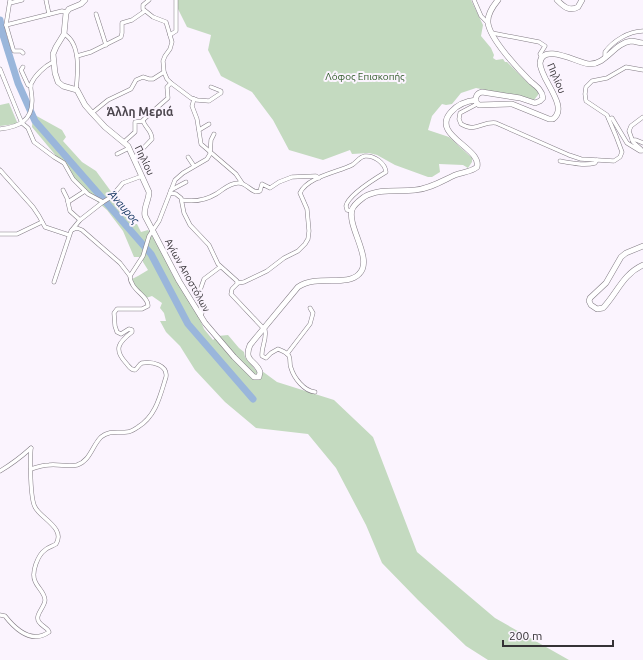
<svg xmlns="http://www.w3.org/2000/svg" width="643" height="660" font-family="Ubuntu,sans-serif">
<rect width="100%" height="100%" fill="#fbf4fe"/>
<g fill="#c4dac0">
<polygon points="178,0 471,0 483,25 481,36 491,48 494,55 493,58 496,60 503,59 505,62 507,62 528,83 533,86 539,91 538,95 534,100 476,88 461,93 452,104 446,105 442,104 432,116 428,130 449,137 472,158 472,162 468,168 463,165 439,164 440,172 432,177 428,177 395,165 377,155 369,153 352,154 350,150 323,160 289,150 273,120 252,92 221,76 208,50 211,35 187,27 178,9"/>
<polygon points="9,103 17,122 16,124 0,126 0,105"/>
<polygon points="33,114 62,130 66,137 63,141 82,162 96,171 121,205 128,210 132,224 137,224 141,232 148,230 149,231 161,251 172,274 199,317 204,329 213,340 218,336 228,335 239,348 244,352 245,357 257,372 262,371 277,382 334,400 373,437 417,552 495,618 569,660 488,660 466,646 418,600 382,563 366,525 336,468 308,434 256,428 225,402 195,370 180,346 166,332 160,321 166,321 164,313 160,308 162,303 152,296 146,298 134,285 132,279 138,276 148,270 143,262 143,259 141,257 134,257 123,231 107,210 87,193 32,127"/>
</g>
<g fill="none" stroke-linecap="round" stroke-linejoin="round">
<polyline stroke="#9ab6db" stroke-width="7" points="0,20 3,35 18,83 35,121 151,254 188,324 253,399"/>
<defs>
<g id="street">
<polyline points="10,0 6,25 13,49 14,51 21,51 23,53"/>
<polyline points="46,0 49,14"/>
<polyline points="149,0 143,5 143,9 153,17 166,22 172,42 170,49 165,56 163,61 164,72 167,79 171,83 191,98 197,100 209,101 221,93 221,91 211,87"/>
<polyline points="474,0 481,16 488,23"/>
<polyline points="10,3 22,0"/>
<polyline points="96,14 106,45"/>
<polyline points="6,25 62,11 66,12"/>
<polyline points="492,33 539,42 545,46 540,54 542,58"/>
<path d="M64 34C81 43 78 73 76 90"/>
<polyline points="170,35 176,31 176,0"/>
<polyline points="77,56 91,52 121,37 122,33 122,23 132,20 145,11"/>
<path d="M605 58V52C613 41 629 31 643 31"/>
<polyline points="23,67 21,70 22,72 28,85 31,86"/>
<polyline points="0,69 19,116 22,123 28,128 34,142 54,157 64,163 73,179 88,194 103,202 111,197 123,183 142,176"/>
<polyline points="194,99 192,106 197,119 201,144 236,174 242,183"/>
<path d="M477 104 460 113 459 119 461 124C476 133 482 121 496 123L569 155 581 159 614 161 620 157 622 152 616 136 607 115 586 101 585 94 586 87 592 81 607 78 626 67 643 70"/>
<polyline points="92,113 108,100 131,89 136,80 143,77 149,79 153,79 164,72"/>
<polyline points="609,119 612,118 627,143 640,151 642,151 641,149 633,142 629,131 631,126 643,117"/>
<path d="M0 129C18 127 33 121 32 99 32 94 30 88 31 84 35 75 45 66 53 62"/>
<polyline points="199,130 209,124"/>
<polyline points="632,140 636,140 643,143"/>
<polyline points="124,142 135,132 135,122 143,121"/>
<polyline points="117,154 129,148"/>
<polyline points="188,157 194,166"/>
<path d="M134 158 152 139C152 130 144 127 143 120L168 98 167 87 171 83"/>
<path d="M560 161C571 163 584 166 595 163L597 160"/>
<polyline points="0,170 33,207 39,216 45,227 69,235"/>
<polyline points="63,190 67,198 70,211 80,220"/>
<polyline points="171,190 186,182"/>
<path d="M170 193 176 194 181 198 184 213 190 225 209 245 218 264 237 281V284L232 289 231 294 265 330C267 340 261 347 262 356L266 358 271 353 278 349C282 351 287 352 289 356 291 360 289 364 291 368 294 378 304 391 315 392"/>
<path d="M182 200C194 202 206 200 216 194 223 190 229 183 238 183 247 182 252 195 260 191L262 184 270 188 279 182 292 177 316 176 319 178"/>
<polyline points="68,202 85,191"/>
<polyline points="72,230 77,228 82,230 120,263 130,276"/>
<polyline points="0,234 17,234 42,222"/>
<polyline points="54,282 71,231 80,220 103,202"/>
<path d="M238 283 244 282 267 271 284 258 298 251 305 244 308 239 309 231 307 209 300 193C307 177 338 172 352 165 357 162 359 157 365 156 374 155 385 163 386 172 376 178 348 195 346 206L347 210 352 211"/>
<polyline points="200,316 202,313 198,296 204,279 220,267"/>
<polyline points="287,354 310,324 313,313 310,308"/>
<path d="M31 469C37 467 43 465 49 465 59 464 68 467 77 465 90 461 92 446 101 437 109 430 118 433 127 432 131 432 135 429 138 427 156 416 160 396 166 377 168 365 152 361 142 363 139 364 138 368 135 370 130 370 129 366 126 363 113 349 119 342 132 332V330L129 329 121 334 117 332 115 326 114 313 117 309H142L148 306C149 296 130 290 130 276L143 256 149 236 159 221 175 180 183 173 207 159 210 154 211 140 214 134"/>
<path d="M0 471C12 464 21 457 31 448"/>
<path d="M0 615 5 616C16 630 32 644 49 632L48 630C45 627 41 625 39 622 34 615 45 607 45 600 45 593 37 587 35 581 31 572 38 555 45 550 48 547 53 546 56 544 66 528 40 518 35 507 30 498 30 459 31 448"/>
</g>
<g id="secondary">
<path d="M85 0 81 4 69 9 66 13 64 34 56 47 53 54 55 73 58 82 63 86 77 90 85 105 92 113 105 127 128 146 149 192C149 201 143 207 145 216L179 281 205 323 234 357 254 377H259L260 372C256 360 243 362 250 345L298 287C317 274 347 287 359 274 374 260 347 227 352 210 353 205 360 200 364 197 379 188 399 192 415 190 429 189 442 181 455 175 463 172 471 172 477 167 482 148 430 135 451 112 457 105 466 101 476 100"/>
<path d="M498 0C493 6 487 15 488 23 490 39 518 69 530 81 536 86 542 90 543 98L540 101 535 103 520 98 482 92C477 93 475 97 476 102L479 105 512 104 549 119H553C570 107 540 79 540 63 542 42 578 63 589 64 606 65 614 43 631 41 635 41 639 43 643 43"/>
<path d="M557 0C563 6 569 12 578 7L582 0"/>
<path d="M643 246 626 253 621 257 606 283 590 298 589 301 591 305 597 309 603 308C618 292 622 275 643 265"/>
</g>
</defs>
<use href="#street" stroke="#837c85" stroke-width="4.5"/>
<use href="#secondary" stroke="#837c85" stroke-width="6"/>
<use href="#street" stroke="#fff" stroke-width="3.5"/>
<use href="#secondary" stroke="#fff" stroke-width="5"/>
</g>
<g text-anchor="middle" stroke-width="4" stroke-linejoin="round" paint-order="stroke">
<g font-size="10" fill="#2e5927" stroke="#fbf4fe">
<text x="365" y="80">Λόφος Επισκοπής</text>
</g>
<g font-size="10" fill="#353236" stroke="#fbf4fe">
<text transform="translate(557 78) rotate(67)" y="4">Πηλίου</text>
<text transform="translate(145 160) rotate(64)" y="4">Πηλίου</text>
<text transform="translate(188 275) rotate(61)" y="4">Αγίων Αποστόλων</text>
</g>
<g font-size="11" font-style="italic" fill="#032856" stroke="#fbf4fe">
<text transform="translate(124 207) rotate(49)" y="4">Άναυρος</text>
</g>
<g font-size="12" font-weight="bold" fill="#4c464e" stroke="#fbf4fe">
<text x="140" y="116">Άλλη Μεριά</text>
</g>
</g>
<path d="M503 640v6h110v-6" fill="none" stroke="#353236" stroke-width="2"/>
<text x="509" y="640" font-size="12" fill="#353236" stroke="#fbf4fe" stroke-width="3" paint-order="stroke">200 m</text>
</svg>
